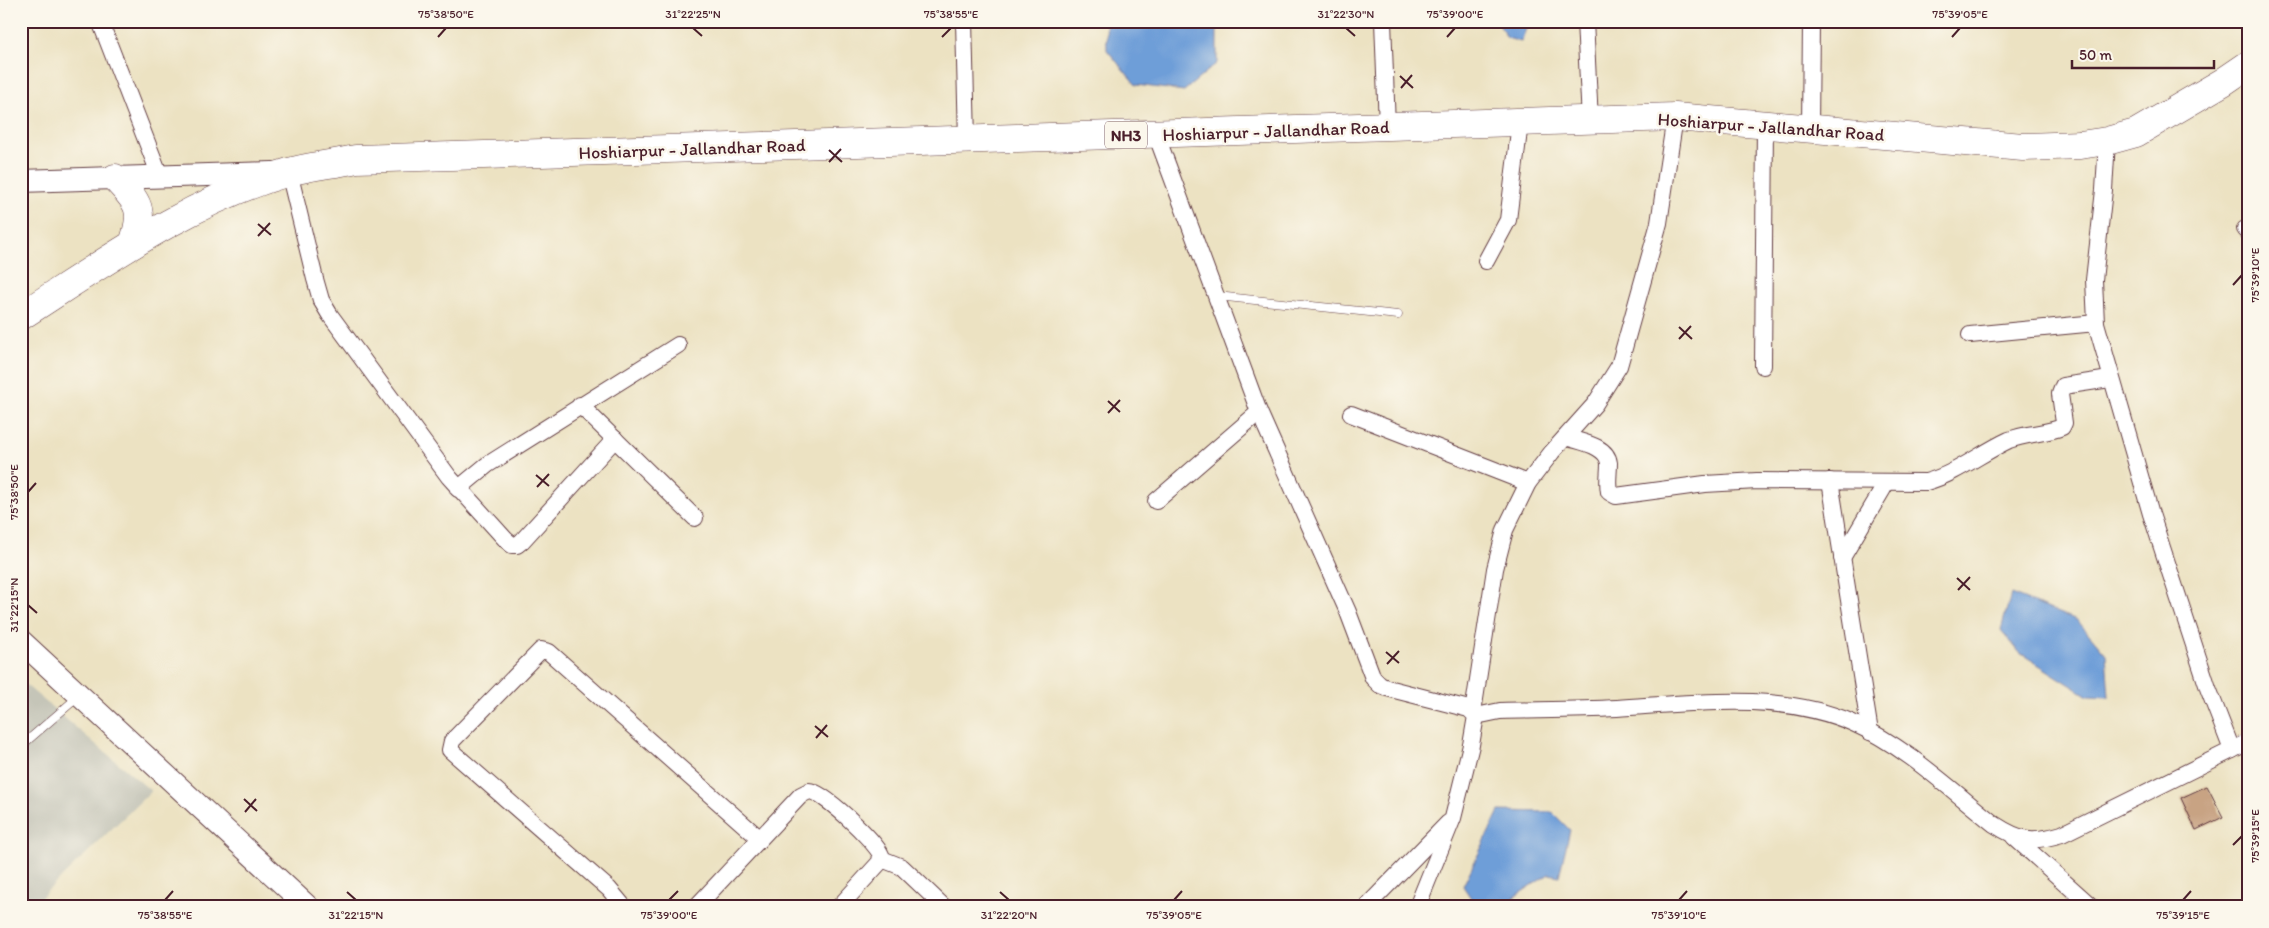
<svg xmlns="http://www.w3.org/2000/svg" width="2269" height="928" font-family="Itim,sans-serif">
<rect width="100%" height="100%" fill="#fbf7ec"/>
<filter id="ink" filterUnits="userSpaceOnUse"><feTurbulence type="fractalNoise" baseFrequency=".02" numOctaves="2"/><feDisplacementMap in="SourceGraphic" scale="10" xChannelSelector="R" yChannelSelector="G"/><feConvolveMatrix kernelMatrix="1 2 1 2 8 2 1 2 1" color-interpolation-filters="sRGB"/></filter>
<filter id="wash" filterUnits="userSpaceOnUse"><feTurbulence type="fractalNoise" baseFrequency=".0096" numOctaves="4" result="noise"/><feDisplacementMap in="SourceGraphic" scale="20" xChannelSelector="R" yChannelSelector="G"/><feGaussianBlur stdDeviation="1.12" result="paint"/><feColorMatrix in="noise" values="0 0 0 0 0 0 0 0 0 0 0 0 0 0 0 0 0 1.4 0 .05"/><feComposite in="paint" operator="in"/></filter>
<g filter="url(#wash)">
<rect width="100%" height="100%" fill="#ece2c2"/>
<polygon fill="#c5c5b8" points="21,681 151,791 35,903 38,907 21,907"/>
<g fill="#6e9ed8" stroke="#5c5e82">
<polygon points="1106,21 1217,21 1217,63 1184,91 1136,85 1107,50"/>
<polygon points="1497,21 1529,21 1521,42 1507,38"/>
<polygon points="2011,594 2077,620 2106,654 2109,697 2088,696 2020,653 2001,630"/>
<polygon points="1499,811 1552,812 1570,830 1559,876 1549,874 1499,907 1477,907 1463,886"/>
</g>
<g id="blocks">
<polygon fill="#c8a383" points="2207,786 2223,817 2196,830 2181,798"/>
</g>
</g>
<g filter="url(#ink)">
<use href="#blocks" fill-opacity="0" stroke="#623c42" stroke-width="1"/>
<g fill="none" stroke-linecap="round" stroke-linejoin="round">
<defs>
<g id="lane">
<polyline points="1217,296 1398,315"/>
<polyline points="21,746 79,696"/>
</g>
<g id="street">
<polyline points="100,21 160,176"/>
<polyline points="964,21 967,140"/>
<polyline points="1383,21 1387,127"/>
<polyline points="1585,21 1590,121"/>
<polyline points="1810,129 1811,21"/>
<polyline points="1156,134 1259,412 1348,612 1373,678 1380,685 1387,688 1469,709 1476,716 1471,745 1453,818 1417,907"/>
<polyline points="289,172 315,279 321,300 330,315 449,477 506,540 512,545 517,545 522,541 615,439"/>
<polyline points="2245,229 2248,232"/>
<polyline points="1486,261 1508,220 1520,123"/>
<polyline points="1970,335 2096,323"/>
<polyline points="1763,366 1765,125"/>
<polyline points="580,405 695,518"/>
<polyline points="1351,414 1528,483"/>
<path d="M1566 437C1579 442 1607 445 1609 463 1609 473 1607 482 1609 492L1616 496 1705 484 1757 481 1926 482C1956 474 1981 453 2009 440 2026 433 2046 434 2062 427L2064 423 2060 394 2063 386 2110 379"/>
<polyline points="1830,481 1870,732"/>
<polyline points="458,489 487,465 678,345"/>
<polyline points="1156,501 1259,412"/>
<polyline points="1842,558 1887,482"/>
<polyline points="1473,712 1495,569 1505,530 1528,483 1552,452 1595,404 1619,366 1659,223 1675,117"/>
<path d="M1476 716 1500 711C1539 710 1578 710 1617 708 1695 703 1780 691 1853 723 1905 746 1950 789 1994 824 2020 841 2032 843 2062 834L2232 750 2208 688 2151 514 2096 323 2094 280 2104 190 2107 141"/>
<polyline points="2232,750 2248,742"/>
<polyline points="2014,837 2092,907"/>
<polyline points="882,859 902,867 944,907"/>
<polyline points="624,907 609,889 450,750 452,741 541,650 549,652 759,838"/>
<path d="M696 907 801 795 809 791C823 791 875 841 881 855L880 862 839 907"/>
<polyline points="1366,907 1448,823"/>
</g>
<g id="secondary">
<polyline points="21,181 273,173"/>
<polyline points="21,641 308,907"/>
</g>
<g id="highway">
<path d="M115 178C139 203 145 209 133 244"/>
<path d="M21 316C105 262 191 200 289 172 310 166 334 164 356 159L1675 117 2023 147 2080 145 2107 141 2136 133 2223 82 2248 65"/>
</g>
</defs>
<use href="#lane" stroke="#623c42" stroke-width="9"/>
<use href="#street" stroke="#623c42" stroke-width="18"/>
<use href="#secondary" stroke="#623c42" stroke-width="24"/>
<use href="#highway" stroke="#623c42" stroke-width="29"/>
<use href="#lane" stroke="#fff" stroke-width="8"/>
<use href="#street" stroke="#fff" stroke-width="16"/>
<use href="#secondary" stroke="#fff" stroke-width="22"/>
<use href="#highway" stroke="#fff" stroke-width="28"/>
</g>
</g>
<path fill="none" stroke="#4a1f2b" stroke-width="2" d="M693 28 702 36M1346 28 1355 36M438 37 446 28M942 37 951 28M1447 37 1455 28M1952 37 1960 28M1400 76 1413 88M1401 88 1412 75M829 150 842 162M829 162 841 149M258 224 271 235M258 236 270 223M2233 285 2242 275M1679 327 1692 339M1679 339 1691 326M1108 401 1120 412M1108 413 1120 400M536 475 549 486M537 487 549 474M28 492 36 483M1957 578 1970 590M1958 590 1970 577M28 605 37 613M1386 652 1399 663M1387 664 1399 651M815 726 828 737M816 738 827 725M244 799 257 811M245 812 256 799M2233 845 2242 836M347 892 356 900M1000 892 1009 900M165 900 173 891M669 900 678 891M1174 900 1182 891M1679 900 1687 891M2183 900 2191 891"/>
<g text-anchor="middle" stroke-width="5" stroke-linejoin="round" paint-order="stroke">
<rect fill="#fbf7ec" stroke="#7f6065" stroke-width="1" x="1105" y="121.5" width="42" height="27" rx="4"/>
<g font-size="16" font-weight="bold" fill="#4a1f2b">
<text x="1126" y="141">NH3</text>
</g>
<g font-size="18" fill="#4a1f2b" stroke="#fbf7ec">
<text transform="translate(1771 127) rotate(4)" y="6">Hoshiarpur - Jallandhar Road</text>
<text transform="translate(1276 131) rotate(-2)" y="6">Hoshiarpur - Jallandhar Road</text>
<text transform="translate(692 149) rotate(-2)" y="6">Hoshiarpur - Jallandhar Road</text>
</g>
</g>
<rect width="2269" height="928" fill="none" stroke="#fbf7ec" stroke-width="55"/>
<path d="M2072 60v8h142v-8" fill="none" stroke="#4a1f2b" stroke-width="2.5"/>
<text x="2079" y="60" font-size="15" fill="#4a1f2b" stroke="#fbf7ec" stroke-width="4" paint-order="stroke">50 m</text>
<rect x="28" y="28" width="2214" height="872" fill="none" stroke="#4a1f2b" stroke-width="2"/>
<g font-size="12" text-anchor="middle" fill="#4a1f2b">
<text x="446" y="18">75°38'50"E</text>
<text x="693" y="18">31°22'25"N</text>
<text x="951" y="18">75°38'55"E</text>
<text x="1346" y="18">31°22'30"N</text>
<text x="1455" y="18">75°39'00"E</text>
<text x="1960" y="18">75°39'05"E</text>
<text transform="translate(2255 275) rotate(-90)" y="4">75°39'10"E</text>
<text transform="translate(14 492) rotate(-90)" y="4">75°38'50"E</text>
<text transform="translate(14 605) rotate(-90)" y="4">31°22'15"N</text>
<text transform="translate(2255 836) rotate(-90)" y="4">75°39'15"E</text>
<text x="165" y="919">75°38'55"E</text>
<text x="356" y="919">31°22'15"N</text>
<text x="669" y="919">75°39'00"E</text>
<text x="1009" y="919">31°22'20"N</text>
<text x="1174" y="919">75°39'05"E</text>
<text x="1679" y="919">75°39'10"E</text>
<text x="2183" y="919">75°39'15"E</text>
</g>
</svg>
